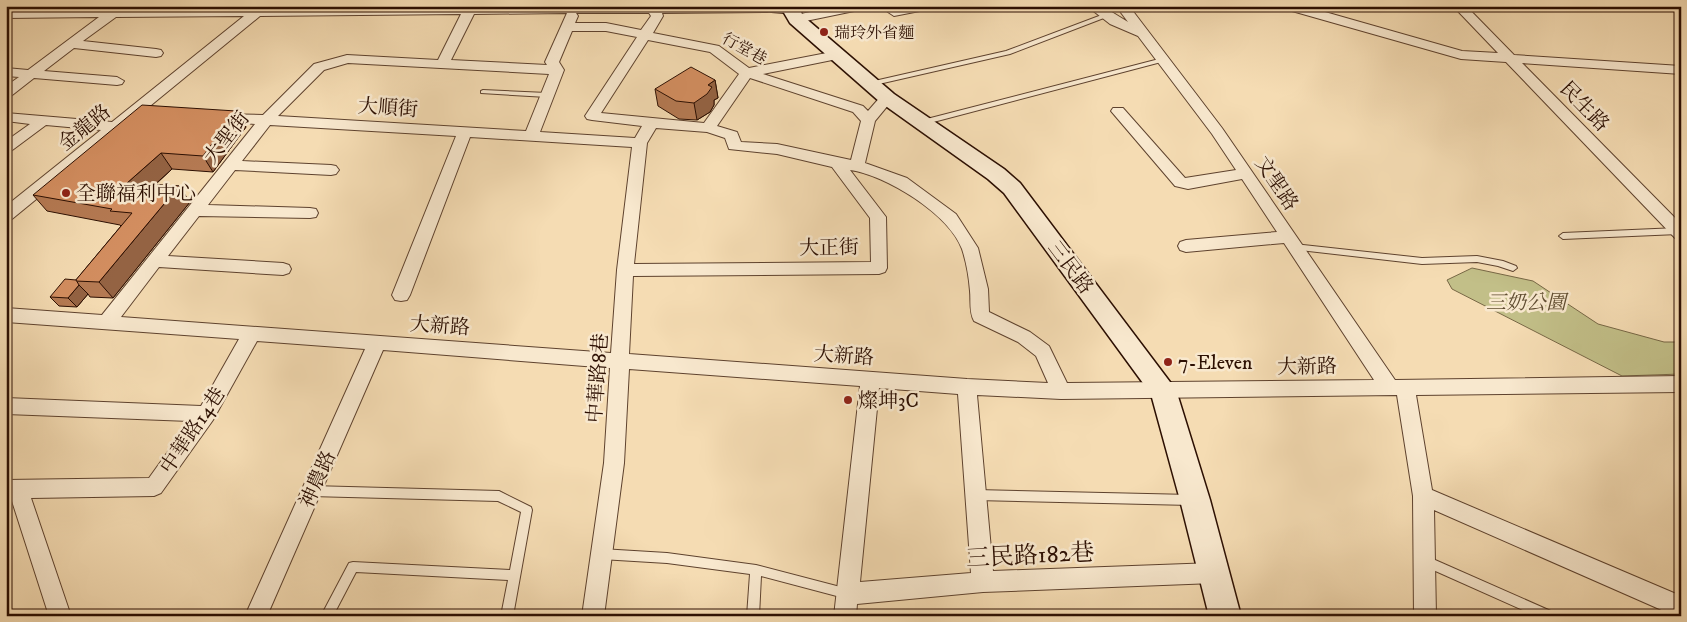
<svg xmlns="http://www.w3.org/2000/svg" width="1687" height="622" font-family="'IM FELL DW Pica','Noto Serif TC',serif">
<rect width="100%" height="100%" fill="#f5dcb3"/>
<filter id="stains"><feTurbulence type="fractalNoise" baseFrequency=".004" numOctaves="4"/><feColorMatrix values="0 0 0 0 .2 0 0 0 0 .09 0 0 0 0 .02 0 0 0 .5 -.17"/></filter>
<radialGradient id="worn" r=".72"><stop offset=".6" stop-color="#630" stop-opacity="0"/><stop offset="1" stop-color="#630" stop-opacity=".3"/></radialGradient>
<g fill="#c2bf88" stroke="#776745">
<polygon points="56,6 192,6 186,12 49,13"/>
<polygon points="1472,268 1533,281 1598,324 1664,342 1681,342 1681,374 1622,376 1452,289 1447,280"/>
</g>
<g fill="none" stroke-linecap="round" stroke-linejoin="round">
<defs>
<g id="service">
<polygon points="1107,13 1109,14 1109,16 1010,54 870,86 867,84 870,82 1006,51"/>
<polygon points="1163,58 1165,59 1165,61 922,125 918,123 919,121"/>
<polygon points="483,90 547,93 550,95 547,97 481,93 481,91"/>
<polygon points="1678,228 1681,229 1681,233 1678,234 1563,239 1559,236 1563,233"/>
<polygon points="1294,244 1422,258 1477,256 1503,261 1516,266 1517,268 1513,271 1498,266 1477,262 1422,264 1291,249 1290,247 1291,245"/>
<polygon points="311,486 499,491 531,507 532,510 513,616 501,616 508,580 356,572 333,616 321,616 349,563 353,562 510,570 521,512 498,501 311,496 307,494 306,491 307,488"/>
<polygon points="976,490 1191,495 1195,497 1196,500 1195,503 1191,505 976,500 972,498 971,495 972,492"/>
<polygon points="601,549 667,553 756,565 848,589 852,590 854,594 852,598 848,599 761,576 759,616 747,616 750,574 667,563 601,559 597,558 596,554 597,550"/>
<polygon points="1426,556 1553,612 1555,616 1536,616 1422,565 1421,561 1422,557"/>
<polygon points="1672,598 1676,599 1678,603 1670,616 1657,616 1668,599"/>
</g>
<g id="minor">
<path d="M470 6H772L771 11 767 12 662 13 663 16 653 33 719 46 749 68 837 51 842 52 844 55 842 58 763 74 863 106 868 111 882 95H892L894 98 875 121 865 163 907 178 956 214 978 248 988 289 989 312 1030 332 1049 346 1067 383 1374 380 1284 243 1186 252 1180 250 1178 246 1180 242 1186 240 1277 232 1242 179 1188 189 1175 186 1111 111 1113 108H1123L1185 178 1236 170 1212 134 1138 36 1110 24 1087 6H1102L1128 22 1116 6H1129L1222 128 1395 380 1681 376V392L1416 395 1432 490 1681 596V616L1673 615 1434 510 1436 616H1414L1413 496 1397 395 1061 399 977 395 993 571 1214 563 1222 566 1225 573 1222 580 1214 583 983 592 857 604 856 616H834L860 386 629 369 624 463 604 616H582L604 463 610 368 383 350 267 616H245L365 349 257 341 213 420 161 493 154 496 31 498 71 616H49L11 498H6V480L149 478 190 421 6 414V398L201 406 239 339 6 322V308L102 315 255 124 219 121 214 120 212 117 214 114 263 115 314 64 347 55 438 60 461 14 260 16 12 219 6 220V206L101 130 46 125 11 151 6 153V141L30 124 6 121V113L112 122 244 16 116 17 83 41 156 49 161 50 163 53 161 56 156 57 74 48 44 71 117 77 124 81 122 84 117 85 34 78 11 96 6 97V86L19 77 6 76V68L28 70 99 17 6 18V10ZM567 13 545 62 547 65 451 60 474 14ZM576 13H649L651 16 641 30 606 23H575L578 16ZM572 31H606L637 37 585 116 587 119 592 120 642 126 635 138 540 132 564 70 559 62ZM648 40 710 52 739 74 704 123 601 113ZM348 63 549 74 526 131 278 116 324 70ZM750 78 853 112 861 121 851 160 777 144 741 142 737 132 717 126ZM270 125 456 136 392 295 395 300 401 301 407 300 410 295 470 137 632 147 617 270 611 353 121 317 159 267 283 275 289 273 291 269 289 265 283 263 168 256 199 216 310 218 316 217 318 213 316 209 310 208 208 205 235 170 331 175 336 174 339 170 336 166 331 165 242 161ZM656 128 707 132 725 138 729 149 777 154 832 167 870 218 871 262 634 264 647 143ZM850 170C886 175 949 214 962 249 966 261 969 278 970 291 971 301 969 312 974 321L1018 342 1036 356 1048 383 967 379 629 354 633 276 879 274 885 272 887 268 886 217ZM879 388 958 394 971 573 860 582Z"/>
<polygon points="839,6 865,6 859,10 796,23 790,19 791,16"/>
<polygon points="879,6 896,8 932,6 930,9 894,16"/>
<polygon points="1283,6 1304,6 1462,51 1498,53 1453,6 1466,6 1514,55 1681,66 1681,74 1522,63 1681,224 1681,240 1675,238 1506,62 1461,59 1285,9"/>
</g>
<path id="tertiary" d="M757 6H796L797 8 795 11C784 14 770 12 759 9Z"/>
<polygon id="secondary" points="780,6 798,6 803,16 894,94 1004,169 1020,183 1176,390 1210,500 1241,616 1209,616 1180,500 1151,394 1004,193 988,179 880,102 790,23"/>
</defs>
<use href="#service" stroke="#5e422e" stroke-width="2"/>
<use href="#minor" stroke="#5e422e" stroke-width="2"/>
<use href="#tertiary" stroke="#5e422e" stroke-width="3"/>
<use href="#secondary" stroke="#2c0f02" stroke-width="3"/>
<use href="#service" fill="#f8e8ce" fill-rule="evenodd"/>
<use href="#minor" fill="#f8e8ce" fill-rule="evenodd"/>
<use href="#tertiary" fill="#f8e8ce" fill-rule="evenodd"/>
<use href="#secondary" fill="#f8e8ce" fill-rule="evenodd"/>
</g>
<g fill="#b57a53" stroke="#2c0f02">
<polygon points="1373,6 1400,6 1399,8"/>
<polygon points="715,80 718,98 714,100 714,105 710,112 697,120 679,119 658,106 655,89"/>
<polygon points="236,111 246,127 213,172 172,169 155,185 179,186 190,202 113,298 90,297 88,294 77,307 59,306 50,297 76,280 121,226 120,225 47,211 33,195"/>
</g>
<g fill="#946343" stroke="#2c0f02">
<polygon points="715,80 718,98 714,100 714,105 710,112 697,120 694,103 708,85"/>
<polygon points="236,111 246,127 213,172 203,156"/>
<polygon points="161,153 172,169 139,199 127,183"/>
<polygon points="179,186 190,202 113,298 99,282"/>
<polygon points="79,285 88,294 77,307 68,298"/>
</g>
<g fill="#d38e60" stroke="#2c0f02">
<polygon points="691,67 715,80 708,85 712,87 707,94 694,103 676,101 655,89"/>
<polygon points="142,105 236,111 203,156 161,153 127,183 179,186 99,282 75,281 132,213 110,211 112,209 33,195"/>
<polygon points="65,279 76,280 79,285 68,298 50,297"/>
</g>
<g fill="#8f2418" stroke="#f8e8ce" stroke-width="2">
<circle cx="824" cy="32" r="5"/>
<circle cx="66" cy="193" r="5"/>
<circle cx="1168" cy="362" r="5"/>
<circle cx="848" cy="400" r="5"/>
</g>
<g text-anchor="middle" stroke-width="5" stroke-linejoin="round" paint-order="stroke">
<g font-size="16" fill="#2c0f02" stroke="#f8e8ce" text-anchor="start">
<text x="834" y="38">瑞玲外省麵</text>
</g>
<g font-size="16" fill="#2c0f02" stroke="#f8e8ce">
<text transform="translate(745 48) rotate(29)" y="6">行堂巷</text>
</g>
<g font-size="20" fill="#2c0f02" stroke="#f8e8ce">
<text transform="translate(1585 106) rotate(46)" y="7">民生路</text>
<text transform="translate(388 107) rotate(4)" y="7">大順街</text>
<text transform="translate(84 127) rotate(-39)" y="7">金龍路</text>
<text transform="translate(226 137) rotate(-52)" y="7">大聖街</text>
<text transform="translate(1277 183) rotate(56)" y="7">文聖路</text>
<text transform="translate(829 247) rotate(-1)" y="7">大正街</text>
<text transform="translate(1071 267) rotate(53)" y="7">三民路</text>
<text transform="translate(440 325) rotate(4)" y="7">大新路</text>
<text transform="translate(844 355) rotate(4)" y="7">大新路</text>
<text transform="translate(1307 366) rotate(-1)" y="7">大新路</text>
<text transform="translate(597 378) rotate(-86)" y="7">中華路8巷</text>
<text transform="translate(192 430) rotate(-56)" y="7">中華路14巷</text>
<text transform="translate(317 479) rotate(-66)" y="7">神農路</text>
</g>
<g font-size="20" fill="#2c0f02" stroke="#f8e8ce" text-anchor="start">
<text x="76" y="200">全聯福利中心</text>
<text x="1178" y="369">7-Eleven</text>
<text x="858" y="407">燦坤3C</text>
</g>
<g font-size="20" font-style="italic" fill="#604d31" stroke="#f8e8ce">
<text x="1526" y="309">三奶公園</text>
</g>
<g font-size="24" fill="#2c0f02" stroke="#f8e8ce">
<text transform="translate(1030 555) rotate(-3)" y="8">三民路182巷</text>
</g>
</g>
<rect width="1687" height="622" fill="none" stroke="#f5dcb3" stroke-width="25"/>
<rect x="8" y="8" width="1672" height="607" fill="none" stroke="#2c0f02" stroke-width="2.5"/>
<rect x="12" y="12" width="1662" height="597" fill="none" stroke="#2c0f02"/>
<rect width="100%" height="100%" filter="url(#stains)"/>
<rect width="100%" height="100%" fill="url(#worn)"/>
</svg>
